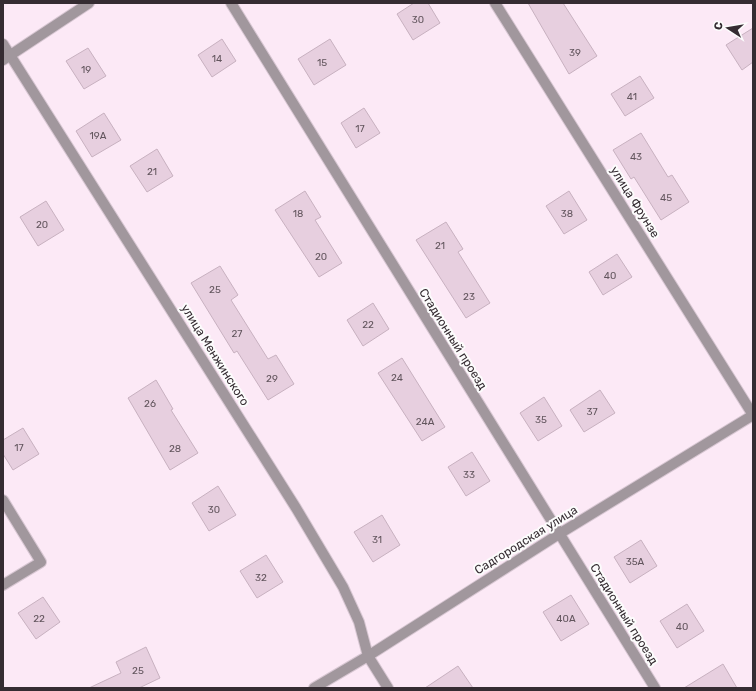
<svg xmlns="http://www.w3.org/2000/svg" width="756" height="691" font-family="Rubik,sans-serif">
<rect width="100%" height="100%" fill="#fce9f6"/>
<g fill="#e7cfdf" stroke="#c8b1c0">
<polygon points="414,3 428,3 440,23 413,40 397,14"/>
<polygon points="528,3 563,3 597,56 569,74"/>
<polygon points="753,28 753,62 742,70 726,45"/>
<polygon points="222,39 236,61 212,77 198,55"/>
<polygon points="330,39 346,65 314,85 298,59"/>
<polygon points="88,48 106,76 84,89 66,61"/>
<polygon points="640,76 654,98 625,116 611,94"/>
<polygon points="364,108 380,133 356,148 341,123"/>
<polygon points="104,113 121,140 92,157 76,131"/>
<polygon points="641,133 668,177 672,175 689,202 661,220 634,177 631,179 613,150"/>
<polygon points="157,149 173,176 147,192 130,166"/>
<polygon points="305,191 321,217 315,220 342,263 319,277 275,210"/>
<polygon points="569,191 587,220 564,234 546,206"/>
<polygon points="46,201 64,230 38,246 20,217"/>
<polygon points="446,222 463,249 458,252 490,303 466,318 416,240"/>
<polygon points="617,254 632,277 603,295 589,272"/>
<polygon points="220,266 238,295 231,300 268,359 276,355 294,384 268,400 237,351 234,353 191,283"/>
<polygon points="373,303 389,329 363,346 347,320"/>
<polygon points="402,358 445,427 422,441 378,373"/>
<polygon points="156,380 173,409 171,410 198,453 170,470 128,398"/>
<polygon points="600,390 615,413 584,432 570,410"/>
<polygon points="544,397 562,426 538,441 520,413"/>
<polygon points="23,428 39,454 13,470 3,454 3,440"/>
<polygon points="472,452 490,481 466,496 448,467"/>
<polygon points="218,486 236,515 209,531 192,503"/>
<polygon points="382,515 400,545 373,562 354,532"/>
<polygon points="641,540 657,566 630,583 614,557"/>
<polygon points="266,555 283,582 257,598 240,571"/>
<polygon points="571,595 589,624 561,641 543,612"/>
<polygon points="43,597 60,622 36,639 18,613"/>
<polygon points="687,604 704,631 677,648 660,621"/>
<polygon points="146,647 160,678 139,688 89,688 121,673 116,662"/>
<polygon points="723,664 737,688 684,688"/>
<polygon points="458,666 473,688 425,688"/>
</g>
<g fill="none" stroke-linecap="round" stroke-linejoin="round">
<defs>
<polyline id="service" points="3,500 41,562 3,585"/>
<g id="minor">
<polyline points="231,3 655,688"/>
<polyline points="495,3 753,415"/>
<polyline points="3,44 296,508 343,587 359,622 368,656 388,688"/>
<polyline points="3,60 89,3"/>
<polyline points="314,688 368,656 559,534 753,415"/>
</g>
</defs>
<use href="#service" stroke="#d8c7d3" stroke-width="12"/>
<use href="#minor" stroke="#d8c7d3" stroke-width="12"/>
<use href="#service" stroke="#a1979d" stroke-width="10"/>
<use href="#minor" stroke="#a1979d" stroke-width="10"/>
</g>
<g text-anchor="middle" stroke-width="4" stroke-linejoin="round" paint-order="stroke">
<g font-size="10" fill="#62555d">
<text x="418" y="23">30</text>
<text x="575" y="56">39</text>
<text x="217" y="62">14</text>
<text x="322" y="66">15</text>
<text x="86" y="73">19</text>
<text x="632" y="100">41</text>
<text x="360" y="132">17</text>
<text x="98" y="139">19А</text>
<text x="636" y="160">43</text>
<text x="152" y="175">21</text>
<text x="666" y="201">45</text>
<text x="298" y="217">18</text>
<text x="567" y="217">38</text>
<text x="42" y="228">20</text>
<text x="440" y="249">21</text>
<text x="321" y="260">20</text>
<text x="610" y="279">40</text>
<text x="215" y="293">25</text>
<text x="469" y="300">23</text>
<text x="368" y="328">22</text>
<text x="237" y="337">27</text>
<text x="397" y="381">24</text>
<text x="272" y="382">29</text>
<text x="150" y="407">26</text>
<text x="592" y="415">37</text>
<text x="541" y="423">35</text>
<text x="425" y="425">24А</text>
<text x="19" y="451">17</text>
<text x="175" y="452">28</text>
<text x="469" y="478">33</text>
<text x="214" y="513">30</text>
<text x="377" y="543">31</text>
<text x="635" y="565">35А</text>
<text x="261" y="581">32</text>
<text x="39" y="622">22</text>
<text x="566" y="622">40А</text>
<text x="682" y="630">40</text>
<text x="138" y="674">25</text>
</g>
<g font-size="12" fill="#352c32" stroke="#fcfcfc">
<text transform="translate(635 202) rotate(58)" y="4">улица Фрунзе</text>
<text transform="translate(453 339) rotate(58)" y="4">Стадионный проезд</text>
<text transform="translate(215 355) rotate(58)" y="4">улица Менжинского</text>
<text transform="translate(526 540) rotate(-32)" y="4">Садгородская улица</text>
<text transform="translate(624 614) rotate(58)" y="4">Стадионный проезд</text>
</g>
</g>
<rect width="756" height="691" fill="none" stroke="#352c32" stroke-width="8"/>
<g transform="translate(728 28) rotate(282)" stroke="#fcfcfc" stroke-width="3" paint-order="stroke">
<path d="M0-3L7 15L0 10L-7 15Z" fill="#352c32"/>
<text y="-6" font-size="11" font-weight="bold" text-anchor="middle" fill="#352c32">С</text>
</g>
</svg>
